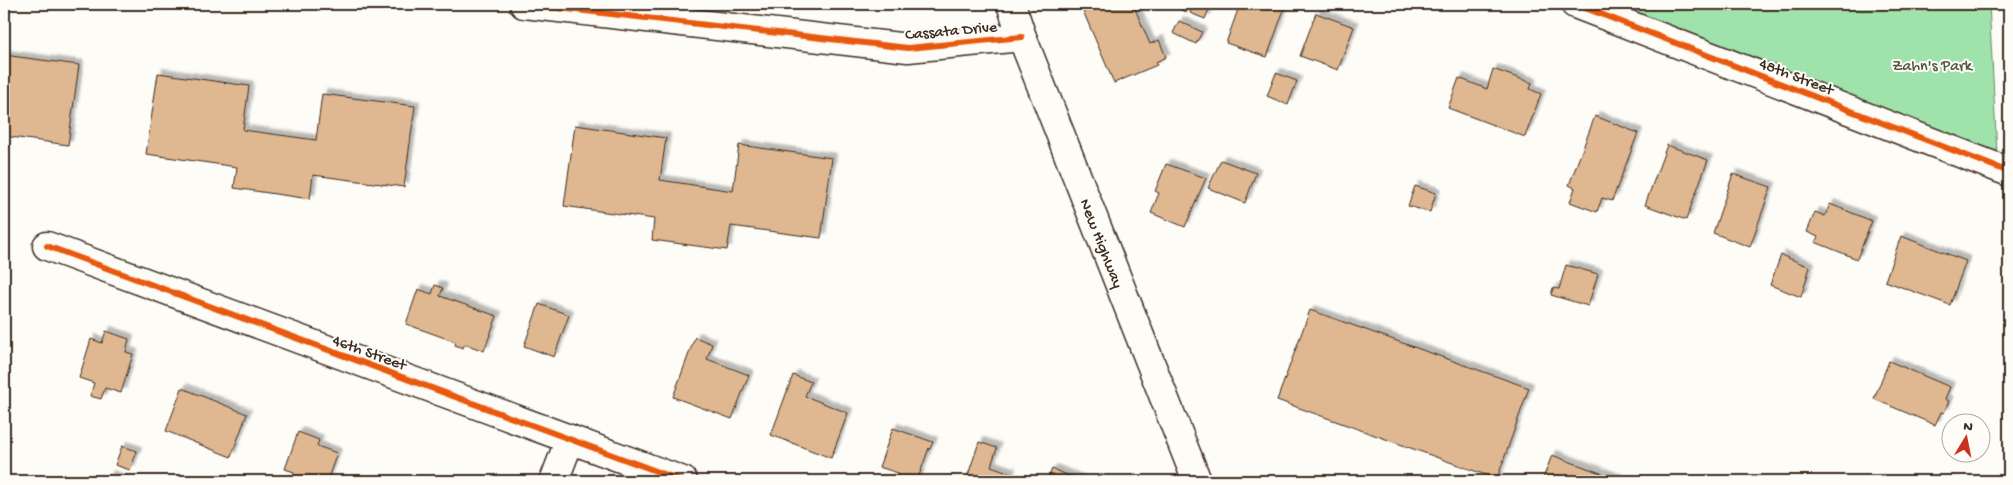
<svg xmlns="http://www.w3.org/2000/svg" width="2013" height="485" font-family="'Gochi Hand',sans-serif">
<defs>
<filter id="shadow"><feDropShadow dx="4.5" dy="-4.5" stdDeviation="1" flood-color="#0004"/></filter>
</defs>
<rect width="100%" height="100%" fill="#fdfcf7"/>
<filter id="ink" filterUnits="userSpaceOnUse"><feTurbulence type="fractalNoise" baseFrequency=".02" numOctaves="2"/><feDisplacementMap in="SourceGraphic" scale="10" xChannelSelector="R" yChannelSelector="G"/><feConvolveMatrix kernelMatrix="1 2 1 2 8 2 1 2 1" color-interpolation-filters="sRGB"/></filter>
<g filter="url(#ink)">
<polygon fill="#a0e2ac" stroke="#6e8665" points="1605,4 1989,4 1997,153"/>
<g fill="#dfb790" stroke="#3b2a1e" filter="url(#shadow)">
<polygon points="1100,4 1133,4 1150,44 1159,40 1166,57 1156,62 1157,65 1114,83 1083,11"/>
<polygon points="1165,4 1190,4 1187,12"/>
<polygon points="1193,4 1211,4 1205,19 1190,13"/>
<polygon points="1240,4 1286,4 1267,57 1226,43"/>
<polygon points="1316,13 1354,27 1338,70 1300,56"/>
<polygon points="1179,21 1202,32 1196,44 1173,33"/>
<polygon points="4,55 79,65 68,145 4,136"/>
<polygon points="1493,69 1532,83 1530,89 1541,94 1525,137 1448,108 1459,78 1487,89"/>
<polygon points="158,73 249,86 243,130 316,140 322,94 415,106 404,187 313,175 310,199 234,188 237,167 146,154"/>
<polygon points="1276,73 1297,81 1288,105 1267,96"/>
<polygon points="1595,116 1638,133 1612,201 1602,198 1597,212 1570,202 1575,188 1569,185"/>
<polygon points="575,125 666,138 660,180 733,191 739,145 832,158 821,238 731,226 727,250 652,240 654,219 564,206"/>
<polygon points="1667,145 1708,160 1686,220 1645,205"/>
<polygon points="1221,160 1256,173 1245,203 1208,188"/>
<polygon points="1166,164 1206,178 1185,227 1151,213 1159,193 1155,191"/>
<polygon points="1733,174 1771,187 1750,247 1713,233"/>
<polygon points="1415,186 1436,193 1430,212 1408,206"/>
<polygon points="1830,204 1872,221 1857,259 1815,242 1818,237 1807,232 1815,212 1825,216"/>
<polygon points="1901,236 1966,261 1950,305 1885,281"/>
<polygon points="1781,255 1810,267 1801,297 1770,285"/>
<polygon points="1566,265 1598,274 1588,306 1551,295 1553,288 1559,289"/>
<polygon points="435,285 443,288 440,296 497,316 484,351 465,344 463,348 455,345 456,342 406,324 418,289 432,294"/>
<polygon points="539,304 569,315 554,357 524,346"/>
<polygon points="1310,310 1529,388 1497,479 1277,400"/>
<polygon points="106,331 129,339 126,352 133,354 121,393 105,388 101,399 90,396 94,383 79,378 91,339 102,343"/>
<polygon points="695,337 712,344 707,359 749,375 732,419 673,397"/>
<polygon points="1889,361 1950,387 1945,399 1949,401 1944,413 1941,412 1935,425 1874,399"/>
<polygon points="793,375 811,382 805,396 848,413 831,458 771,435"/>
<polygon points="182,388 247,414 231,457 166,431"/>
<polygon points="893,428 933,442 930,449 929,448 917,481 896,481 898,473 879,467"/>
<polygon points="298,432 319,440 317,446 337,453 327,481 296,481 292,480 294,472 285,469"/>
<polygon points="979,442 997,448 991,466 1011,473 1008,481 966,481"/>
<polygon points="122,446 137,451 130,470 115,465"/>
<polygon points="1552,455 1622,481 1542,481"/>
<polygon points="1052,469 1083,481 1047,481"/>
<polygon points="109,475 125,481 107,481"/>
</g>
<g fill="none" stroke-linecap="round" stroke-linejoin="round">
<defs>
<g id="minor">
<polyline points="524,4 908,48 1022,37"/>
<polyline points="1575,4 2009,172"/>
<polyline points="47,246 683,481"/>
<polyline points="554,481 570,439"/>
</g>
<g id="major">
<path id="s1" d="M1011 4 1022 37 1197 481"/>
</g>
</defs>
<use href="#minor" stroke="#3b2a1e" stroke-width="31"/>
<use href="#major" stroke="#3b2a1e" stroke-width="31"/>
<use href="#minor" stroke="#fdfcf7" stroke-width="28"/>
<use href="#major" stroke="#fdfcf7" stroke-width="28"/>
<defs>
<g id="cycleway">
<polyline points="524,4 908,48 1022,37"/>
<polyline points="1575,4 2009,172"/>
<polyline points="47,246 683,481"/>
</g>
</defs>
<use href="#cycleway" stroke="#fdfcf7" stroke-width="9"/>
<use href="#cycleway" stroke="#e8590c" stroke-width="6"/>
</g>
</g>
<g text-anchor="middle" stroke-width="4" stroke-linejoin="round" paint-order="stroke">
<g font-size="16" fill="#3b2a1e" stroke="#fdfcf7">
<text transform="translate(951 29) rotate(-5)" y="6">Cassata Drive</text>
<text transform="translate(1797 75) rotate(21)" y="6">48th Street</text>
<text dy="6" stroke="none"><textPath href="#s1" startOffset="256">New Highway</textPath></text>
<text transform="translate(370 351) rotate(20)" y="6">46th Street</text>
</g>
<g font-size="16" fill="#545842" stroke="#fdfcf7">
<text x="1932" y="70">Zahn's Park</text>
</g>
</g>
<rect width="2013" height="485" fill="none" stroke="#fdfcf7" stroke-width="20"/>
<rect x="10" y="10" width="1993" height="465" fill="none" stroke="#3b2a1e" stroke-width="2" filter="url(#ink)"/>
<g transform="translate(1966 438) rotate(10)"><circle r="24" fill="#fdfcf7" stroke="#afa8a0"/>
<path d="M0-4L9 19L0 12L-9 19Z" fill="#c8321e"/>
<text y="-8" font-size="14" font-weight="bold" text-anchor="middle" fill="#3b2a1e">N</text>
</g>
</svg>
